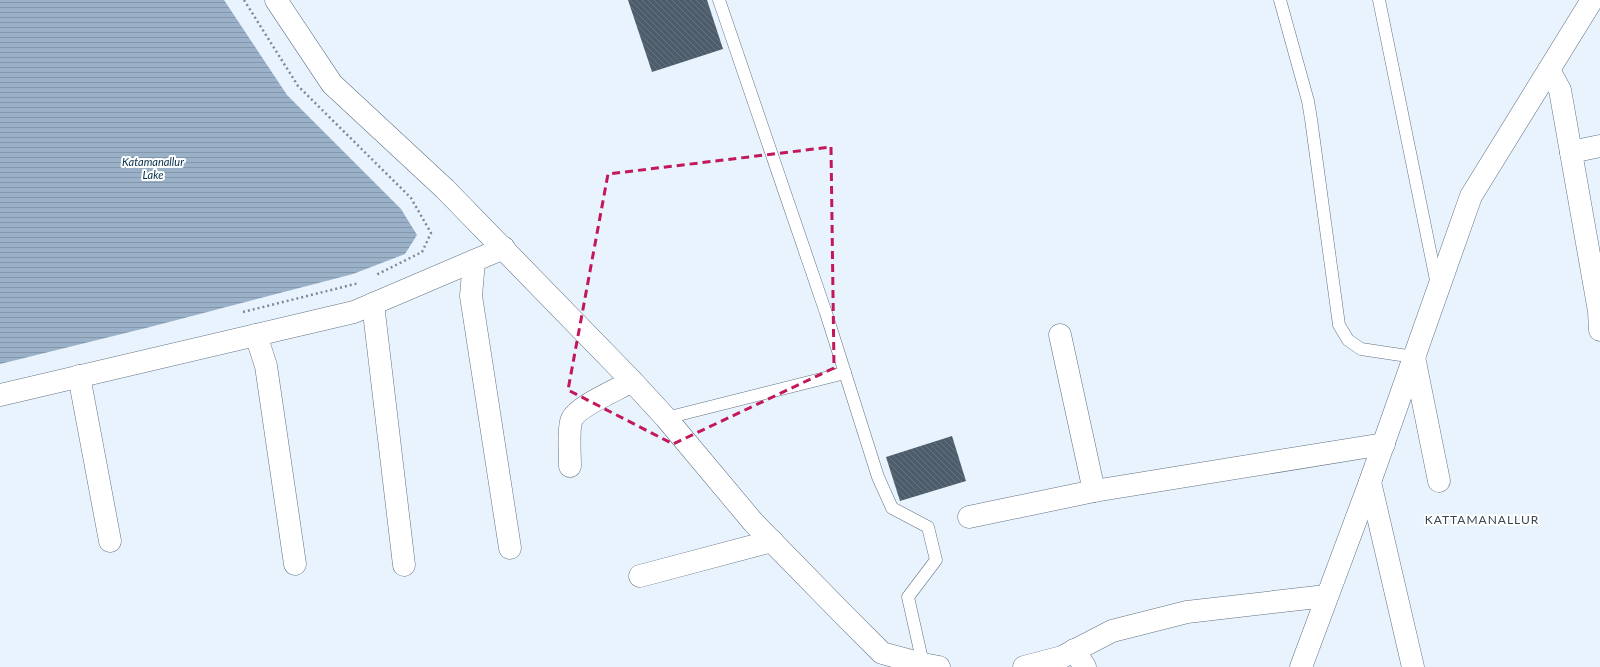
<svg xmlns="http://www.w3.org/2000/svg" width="1600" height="667" font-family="Lato,sans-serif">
<defs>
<pattern id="water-rules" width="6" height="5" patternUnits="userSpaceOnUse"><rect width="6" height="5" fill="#9ab1c8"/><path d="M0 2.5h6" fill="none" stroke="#8397ab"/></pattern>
<pattern id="building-back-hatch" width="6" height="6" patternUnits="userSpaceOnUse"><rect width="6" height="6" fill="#4d5d6c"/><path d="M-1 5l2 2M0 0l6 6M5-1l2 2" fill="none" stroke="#67747f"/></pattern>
</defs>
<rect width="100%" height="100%" fill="#e8f3fe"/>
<polygon fill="url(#water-rules)" points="0,0 224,0 287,95 401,209 417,235 405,254 353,274 150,327 0,364"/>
<g fill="url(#building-back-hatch)">
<polygon points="628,0 707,0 723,49 652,72"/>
<polygon points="952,436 966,481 900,501 886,457"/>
</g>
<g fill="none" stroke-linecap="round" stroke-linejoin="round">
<defs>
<g id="lane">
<polyline points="719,0 826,313 878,477 892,508 928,527 936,560 908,597 923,664"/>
<polyline points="1280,0 1308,101 1311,119 1339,325 1348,340 1361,349 1414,357"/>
<polyline points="1379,0 1437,285"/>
<polyline points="666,418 845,373"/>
</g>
<g id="street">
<polyline points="276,0 332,84 445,189 632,381 666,418 753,522 844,615 882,653 923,664 939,667"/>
<polyline points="1549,70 1560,90 1599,311 1600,330"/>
<polyline points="1571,152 1600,146"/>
<polyline points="474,261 471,296 510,548"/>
<polyline points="373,304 404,565"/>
<polyline points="256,335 266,366 295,564"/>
<polyline points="1060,335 1094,491"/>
<polyline points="1414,357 1439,481"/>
<polyline points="79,376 110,541"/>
<polyline points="0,395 354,312 504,248"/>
<path d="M570 466C570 456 568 427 572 419 578 406 619 389 632 381"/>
<polyline points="1370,482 1413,667"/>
<polyline points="969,517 1094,491 1384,444"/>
<polyline points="640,576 772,541"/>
<polyline points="1074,650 1085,667"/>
<polyline points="1024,667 1062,657 1112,631 1187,612 1326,596"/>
<polyline points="1301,667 1370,482 1471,196 1592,0"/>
</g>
</defs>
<use href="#lane" stroke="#627282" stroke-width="13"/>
<use href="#street" stroke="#627282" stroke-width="23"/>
<g stroke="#808992" stroke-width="2.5" stroke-dasharray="2 3" stroke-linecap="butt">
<polyline points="244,0 298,86 411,198 431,233 422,252 376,275"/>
<polyline points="243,312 359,283"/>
</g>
<use href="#lane" stroke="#fff" stroke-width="12"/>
<use href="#street" stroke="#fff" stroke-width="22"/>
</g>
<path fill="none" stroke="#c2185b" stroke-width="3" stroke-dasharray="8 5" stroke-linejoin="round" d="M831 147 834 368 673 444 568 390 608 174Z"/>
<g text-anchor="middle" stroke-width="4" stroke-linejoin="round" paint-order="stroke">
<g font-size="11" font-style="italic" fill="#032b4a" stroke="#fff">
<text x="153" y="166">Katamanallur<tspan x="153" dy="13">Lake</tspan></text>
</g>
<g font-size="12" letter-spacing="1" fill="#384756" stroke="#fff">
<text x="1482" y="524">KATTAMANALLUR</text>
</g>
</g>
</svg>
